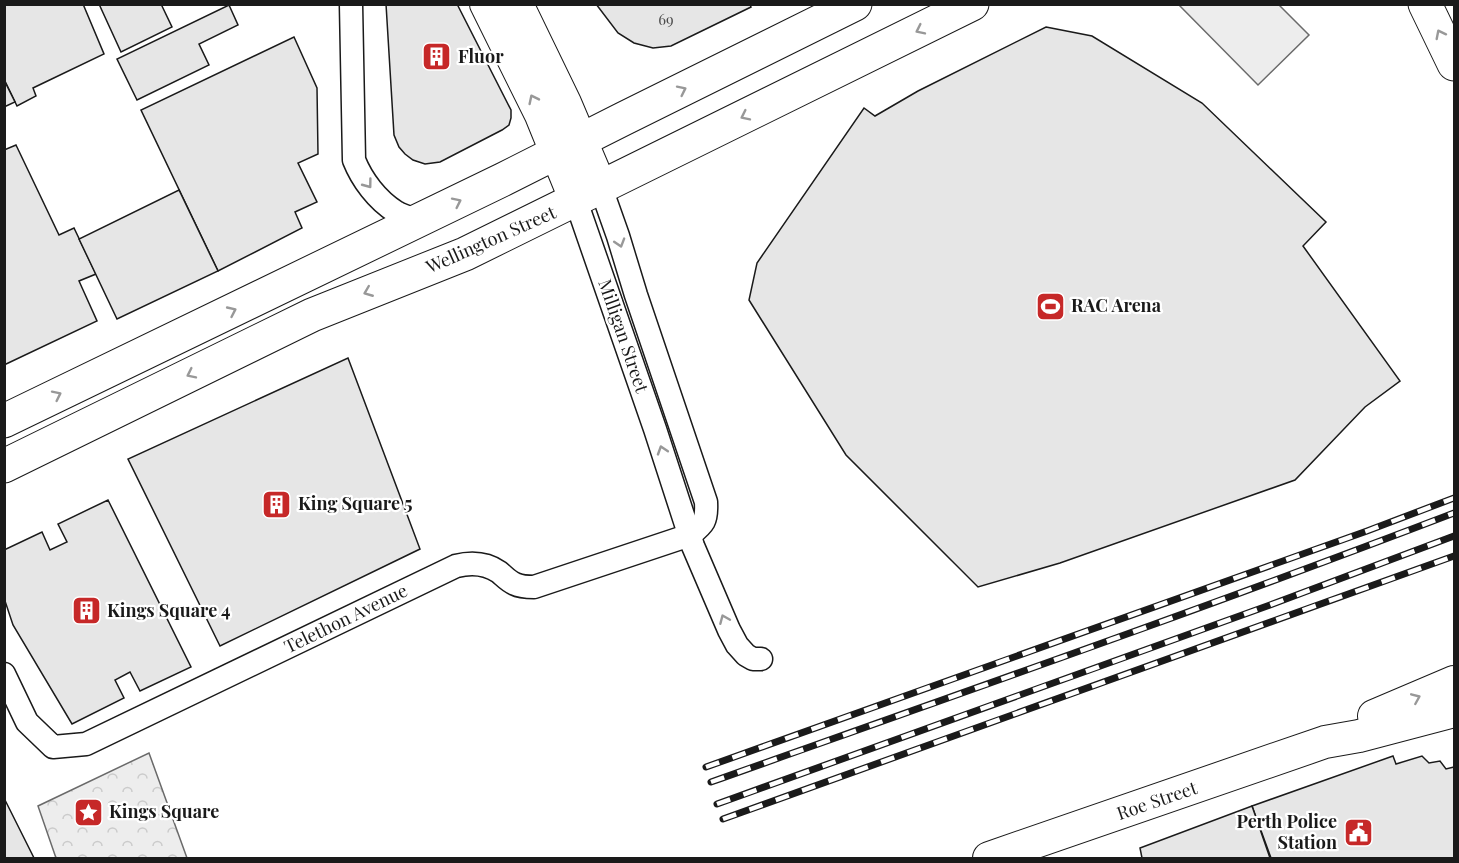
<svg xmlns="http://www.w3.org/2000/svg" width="1459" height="863" font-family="'Playfair Display',serif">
<defs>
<pattern id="forest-crowns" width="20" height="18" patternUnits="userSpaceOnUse" patternTransform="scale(1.5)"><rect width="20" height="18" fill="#ededed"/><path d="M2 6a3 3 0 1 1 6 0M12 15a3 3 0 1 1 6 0" fill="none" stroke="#cbcbcb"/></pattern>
</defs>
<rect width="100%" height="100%" fill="#fff"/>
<polygon fill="url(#forest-crowns)" stroke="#6a6a6a" stroke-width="1.5" points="149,753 187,858 56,858 38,806"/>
<polygon fill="#ededed" stroke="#6a6a6a" stroke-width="1.5" points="1179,5 1279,5 1309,35 1258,85"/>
<g fill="#e6e6e6" stroke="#1a1a1a" stroke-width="1.5">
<polygon points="4,4 83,4 104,54 33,88 36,96 17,106 4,79"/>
<polygon points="99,4 161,4 172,27 121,52"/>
<polygon points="386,4 457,4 511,110 511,118 509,125 502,130 440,162 425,164 413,160 405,154 399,147 394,135"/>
<polygon points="596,4 750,4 751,7 671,46 653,48 634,43 618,33"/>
<polygon points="229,5 238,25 199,44 209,65 137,100 117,59"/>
<polygon points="1046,27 1092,36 1202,103 1326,222 1303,246 1400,381 1365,407 1295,480 1060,563 978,587 846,455 749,300 757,263 864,108 875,116 918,91"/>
<polygon points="294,37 317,88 318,154 298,163 317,202 295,212 302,228 218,271 141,110"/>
<polygon points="4,80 15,102 4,107"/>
<polygon points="16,145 59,235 74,228 96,274 79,281 97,321 4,365 4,150"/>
<polygon points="179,190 218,271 117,319 79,239"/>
<polygon points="348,358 420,549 220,646 128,459"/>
<polygon points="108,500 191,667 140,691 130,672 115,680 124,698 72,724 13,625 4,598 4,550 42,532 50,550 67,542 58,524"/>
<polygon points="1393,756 1396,764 1422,756 1429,763 1440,761 1446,769 1454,767 1454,858 1271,858 1252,806"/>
<polygon points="4,798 34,858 4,858"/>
<polygon points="1252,806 1270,858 1142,858 1140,848"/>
</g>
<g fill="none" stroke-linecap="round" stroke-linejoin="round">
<defs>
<g id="street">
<path d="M351 4 354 160C362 180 377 200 396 212 402 216 411 218 418 221"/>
<polyline points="576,201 655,429 693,546 729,630 737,645 746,655 753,659 761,659"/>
<path d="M4 674 27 722 53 747 86 744 456 566C472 562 486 563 499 572 504 576 508 581 515 584 521 587 528 587 534 587L690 535C704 524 707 521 706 502L636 295 618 236 601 188"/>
</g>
<g id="secondary">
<polyline points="486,4 541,115 576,201"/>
<polyline points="517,4 565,103 601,188"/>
<polyline points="1374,716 1454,682"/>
<polyline points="989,858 1325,742 1359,736 1454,711"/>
</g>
<g id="primary">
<polyline points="4,421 504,179 623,119 855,4"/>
<polyline points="4,466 312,315 465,254 972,4"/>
</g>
<polyline id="highway" points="1425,4 1454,64"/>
</defs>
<use href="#street" stroke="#1a1a1a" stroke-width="25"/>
<use href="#secondary" stroke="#1a1a1a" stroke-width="34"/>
<use href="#primary" stroke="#1a1a1a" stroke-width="35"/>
<use href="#highway" stroke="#1a1a1a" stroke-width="35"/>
<use href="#street" stroke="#fff" stroke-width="22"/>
<use href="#secondary" stroke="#fff" stroke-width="32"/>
<use href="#primary" stroke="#fff" stroke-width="33"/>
<use href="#highway" stroke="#fff" stroke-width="33"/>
<defs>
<g id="rail">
<polyline points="706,767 1367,531 1454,498"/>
<path d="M711 782C959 694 1208 607 1454 513"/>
<polyline points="717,804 1270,605 1454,536"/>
<polyline points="723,819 1454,556"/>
</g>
</defs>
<use href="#rail" stroke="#1a1a1a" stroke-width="7"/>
<use href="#rail" stroke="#fff" stroke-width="4.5" stroke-dasharray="14" stroke-linecap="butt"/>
</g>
<defs><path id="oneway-chevron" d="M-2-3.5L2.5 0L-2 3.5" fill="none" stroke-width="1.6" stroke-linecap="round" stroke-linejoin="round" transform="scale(1.5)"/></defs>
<g stroke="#989898">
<use href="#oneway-chevron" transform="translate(920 30) rotate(154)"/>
<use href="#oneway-chevron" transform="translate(1440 34) rotate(-117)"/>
<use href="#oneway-chevron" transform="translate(682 90) rotate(-26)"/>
<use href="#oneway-chevron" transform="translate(533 99) rotate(-116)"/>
<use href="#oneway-chevron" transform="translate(745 116) rotate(154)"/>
<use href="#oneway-chevron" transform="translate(368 184) rotate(53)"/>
<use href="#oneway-chevron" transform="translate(457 202) rotate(-26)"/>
<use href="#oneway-chevron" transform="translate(620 243) rotate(73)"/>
<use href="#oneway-chevron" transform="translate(368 292) rotate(158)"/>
<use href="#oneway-chevron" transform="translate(232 311) rotate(-25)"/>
<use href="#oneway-chevron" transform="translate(191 374) rotate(154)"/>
<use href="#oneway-chevron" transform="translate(57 395) rotate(-26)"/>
<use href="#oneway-chevron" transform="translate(662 450) rotate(-108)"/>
<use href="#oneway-chevron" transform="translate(724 619) rotate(-113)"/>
<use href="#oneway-chevron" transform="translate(1416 698) rotate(-23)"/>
</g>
<defs>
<symbol id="building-square" viewBox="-11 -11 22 22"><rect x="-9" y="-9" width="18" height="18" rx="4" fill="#c62828" stroke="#fff"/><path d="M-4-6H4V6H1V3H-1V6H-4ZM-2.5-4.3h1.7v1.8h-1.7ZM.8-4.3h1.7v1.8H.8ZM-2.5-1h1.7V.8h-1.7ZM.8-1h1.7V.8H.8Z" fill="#fff"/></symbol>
<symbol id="stadium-square" viewBox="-11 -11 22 22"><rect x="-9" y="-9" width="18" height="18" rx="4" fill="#c62828" stroke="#fff"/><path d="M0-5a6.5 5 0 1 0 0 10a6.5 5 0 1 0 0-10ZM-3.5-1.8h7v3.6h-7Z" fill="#fff"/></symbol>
<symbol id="sight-square" viewBox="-11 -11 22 22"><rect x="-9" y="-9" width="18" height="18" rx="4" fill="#c62828" stroke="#fff"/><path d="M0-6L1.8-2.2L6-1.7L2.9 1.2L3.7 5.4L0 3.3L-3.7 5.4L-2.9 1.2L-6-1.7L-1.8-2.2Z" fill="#fff"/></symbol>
<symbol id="civic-square" viewBox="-11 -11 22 22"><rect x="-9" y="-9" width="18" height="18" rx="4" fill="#c62828" stroke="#fff"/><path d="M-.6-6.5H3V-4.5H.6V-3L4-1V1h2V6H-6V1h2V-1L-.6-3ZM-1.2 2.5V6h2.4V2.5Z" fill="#fff"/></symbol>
</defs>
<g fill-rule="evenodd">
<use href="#building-square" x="420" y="40" width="33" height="33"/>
<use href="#stadium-square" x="1034" y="290" width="33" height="33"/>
<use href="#building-square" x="260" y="488" width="33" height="33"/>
<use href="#building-square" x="70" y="594" width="33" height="33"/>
<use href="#sight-square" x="72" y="796" width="33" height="33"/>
<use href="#civic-square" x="1342" y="816" width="33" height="33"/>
</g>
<g text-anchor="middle" stroke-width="4.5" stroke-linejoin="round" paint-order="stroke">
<g font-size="15" fill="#4d4d4d">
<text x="666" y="25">69</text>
</g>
<g font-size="18" font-weight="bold" fill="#1a1a1a" stroke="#fff" text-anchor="start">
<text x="458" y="63">Fluor</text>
<text x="1071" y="312">RAC Arena</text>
<text x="298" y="510">King Square 5</text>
<text x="107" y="617">Kings Square 4</text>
<text x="109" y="818">Kings Square</text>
<text x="1337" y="828" text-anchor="end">Perth Police<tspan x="1337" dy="21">Station</tspan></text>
</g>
<g font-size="18" fill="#1a1a1a" stroke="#fff">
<text transform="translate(491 240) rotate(-24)" y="6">Wellington Street</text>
<text transform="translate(623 336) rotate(71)" y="6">Milligan Street</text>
<text transform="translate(346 619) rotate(-26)" y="6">Telethon Avenue</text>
<text transform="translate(1157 801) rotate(-19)" y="6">Roe Street</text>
</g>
</g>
<rect width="1459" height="863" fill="none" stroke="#1a1a1a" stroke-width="12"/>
</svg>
